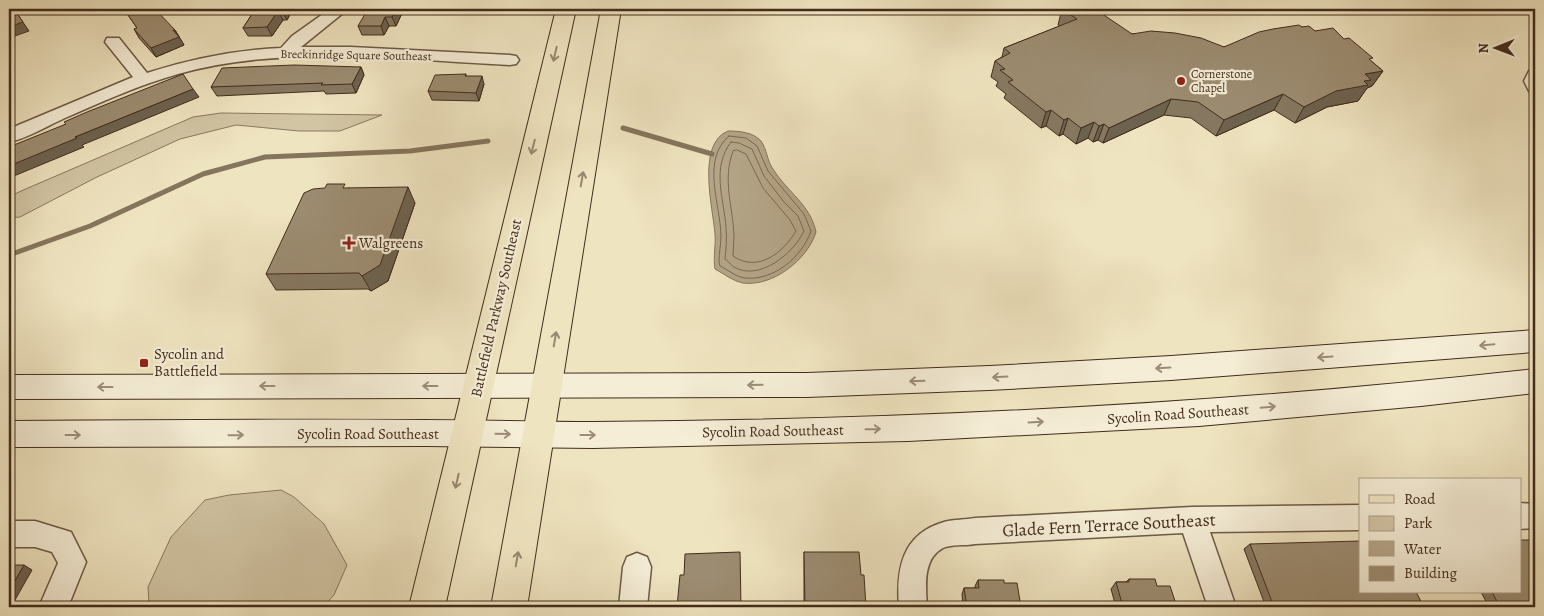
<svg xmlns="http://www.w3.org/2000/svg" width="1544" height="616" font-family="Alegreya,serif">
<rect width="100%" height="100%" fill="#efe4c0"/>
<filter id="stains"><feTurbulence type="fractalNoise" baseFrequency=".004" numOctaves="4"/><feColorMatrix values="0 0 0 0 .2 0 0 0 0 .09 0 0 0 0 .02 0 0 0 .5 -.17"/></filter>
<radialGradient id="worn" r=".72"><stop offset=".6" stop-color="#630" stop-opacity="0"/><stop offset="1" stop-color="#630" stop-opacity=".3"/></radialGradient>
<g fill="#d2c5a4" stroke="#8a7860">
<polygon points="221,113 382,115 340,131 299,131 236,125 180,139 97,177 20,217 9,218 9,197 21,191 193,117"/>
<polygon points="281,490 294,497 324,524 347,565 334,595 323,607 153,607 149,603 148,587 171,537 205,500 229,495"/>
</g>
<path fill="#b4a588" stroke="#86755d" d="M728 131C739 131 753 132 761 141 767 149 767 161 773 169 788 193 810 204 816 232 808 259 773 287 743 283 733 281 724 274 715 269 713 256 716 245 715 234 713 208 696 144 728 131Z"/>
<g fill="none" stroke-linecap="round" stroke-linejoin="round">
<g stroke="#7b6852" stroke-width="1">
<path d="M729 136 746 138 757 146 768 171 804 214 811 231C802 257 774 281 745 278 736 277 728 270 720 266L719 262C719 253 721 244 721 235 720 203 701 160 729 136Z"/>
<path d="M731 142 739 143 752 149 764 176 784 202 798 216 804 231C794 253 759 282 734 267 731 265 728 261 725 259 726 249 727 239 726 228 724 198 711 168 731 142Z"/>
<path d="M737 150 746 154 763 188 790 220 796 231C783 253 758 273 733 256 733 249 734 243 734 236 733 206 722 181 733 151Z"/>
</g>
<g stroke="#86755d" stroke-width="5">
<polyline points="623,128 712,154"/>
<polyline points="9,255 90,226 203,174 265,157 410,151 488,141"/>
</g>
<defs>
<g id="street">
<path d="M330 9H348L301 47H351L510 55 516 56 519 60 516 64 510 65C400 60 285 44 178 74 139 85 101 102 65 118 47 126 28 138 9 142V129L133 77 105 42 107 38H119L147 73C191 59 236 50 281 48L292 36Z"/>
<polygon points="1535,70 1535,92 1529,91 1524,81 1529,71"/>
<polygon points="1520,503 1535,504 1535,528 1520,529"/>
<path d="M1360 505V530L1210 532 1236 607H1208L1183 533 975 544C965 546 952 544 943 548 922 559 926 588 927 607H899C896 569 902 534 944 522 954 519 965 520 975 518L1192 507Z"/>
<polygon points="9,521 35,521 71,532 86,562 68,607 39,607 58,563 52,552 35,547 9,547"/>
<polygon points="637,553 647,557 651,567 647,607 619,607 623,567 627,557"/>
</g>
<g id="secondary">
<polygon points="1535,330 1535,352 1171,380 989,390 807,397 9,399 9,375 807,373 989,366 1171,356"/>
<path d="M1535 369V393L1421 406 1199 426 908 441 593 448 426 446 9 447V421C147 420 285 419 424 420 480 420 536 422 593 422 907 420 1222 404 1535 369Z"/>
</g>
<g id="primary">
<polygon points="556,9 576,9 445,607 409,607"/>
<polygon points="601,9 621,9 527,607 491,607"/>
</g>
</defs>
<use href="#street" stroke="#6d5a45" stroke-width="3"/>
<use href="#secondary" stroke="#422c1c" stroke-width="2"/>
<use href="#primary" stroke="#422c1c" stroke-width="2"/>
<use href="#street" fill="#f5edd6" fill-rule="evenodd"/>
<use href="#secondary" fill="#f5edd6" fill-rule="evenodd"/>
<use href="#primary" fill="#efe4c0" fill-rule="evenodd"/>
</g>
<g fill="#867861" stroke="#422c1c">
<polygon points="293,9 287,20 283,20 272,36 248,36 243,28 254,11"/>
<polygon points="404,9 396,26 389,26 384,35 362,35 358,26"/>
<polygon points="1062,9 1132,34 1224,47 1302,27 1315,31 1371,61 1383,71 1372,86 1367,88 1358,101 1327,107 1295,123 1274,110 1216,136 1191,118 1164,115 1103,143 1098,140 1093,142 1088,138 1076,144 1063,134 1059,136 1046,126 1041,128 1004,98 1006,94 996,86 998,82 991,77 995,61 1002,57 1004,48 1060,26 1058,25"/>
<polygon points="128,15 175,30 184,45 156,57 139,38 134,29 137,28"/>
<polygon points="361,67 364,75 356,93 326,94 324,91 217,96 211,87"/>
<polygon points="466,74 466,76 484,84 479,101 432,100 428,91"/>
<polygon points="348,188 415,203 388,281 371,291 368,289 276,290 266,274"/>
<polygon points="1250,544 1424,607 1266,607 1244,549"/>
<polygon points="804,552 861,575 866,607 804,607"/>
<polygon points="1129,579 1157,586 1177,607 1116,607 1111,589 1116,582 1126,582"/>
<polygon points="978,580 1004,583 1021,607 963,607 962,594 964,588 975,588 975,586"/>
<polygon points="1481,592 1520,592 1535,607 1489,607"/>
</g>
<g fill="#6d624f" stroke="#422c1c">
<polygon points="14,9 29,31 9,38 9,27"/>
<polygon points="284,9 293,9 287,20 282,11"/>
<polygon points="397,9 404,9 396,26 392,17"/>
<polygon points="278,11 283,20 272,36 267,27"/>
<polygon points="385,17 389,26 384,35 381,26"/>
<polygon points="173,30 175,30 184,45 156,57 151,48"/>
<polygon points="361,67 364,75 356,93 352,84"/>
<polygon points="1383,71 1372,86 1367,88 1358,101 1327,107 1295,123 1304,107 1365,74"/>
<polygon points="482,76 484,84 479,101 476,93"/>
<polygon points="193,89 199,97 82,145 84,147 9,178 9,166 75,137"/>
<polygon points="1283,94 1274,110 1216,136 1224,120"/>
<polygon points="1171,99 1164,115 1103,143 1109,128"/>
<polygon points="1051,110 1046,126 1041,128 1046,112"/>
<polygon points="1068,118 1063,134 1059,136 1064,120"/>
<polygon points="1094,122 1088,138 1076,144 1081,128"/>
<polygon points="1104,124 1098,140 1093,142 1099,126"/>
<polygon points="408,187 415,203 388,281 371,291 362,276"/>
<polygon points="24,565 32,570 11,607 9,607 9,591"/>
</g>
<g fill="#9c8c71" stroke="#422c1c">
<polygon points="12,9 14,9 23,22 9,27 9,10"/>
<polygon points="145,9 155,9 175,30 173,30 179,37 151,48 134,29 137,28 128,15"/>
<polygon points="258,9 284,9 282,11 278,11 267,27 243,28 254,11 257,11"/>
<polygon points="368,9 397,9 392,17 385,17 381,26 358,26"/>
<polygon points="1062,9 1095,9 1132,34 1151,31 1175,33 1201,38 1224,47 1259,32 1273,29 1299,25 1302,27 1309,26 1315,31 1333,28 1344,39 1349,38 1373,58 1369,59 1383,71 1365,74 1371,80 1364,81 1368,85 1336,91 1304,107 1283,94 1224,120 1198,102 1171,99 1109,128 1104,124 1099,126 1094,122 1081,128 1068,118 1064,120 1051,110 1046,112 1008,82 1013,80 1000,70 1005,69 995,61 1010,53 1004,48 1077,19"/>
<polygon points="294,65 361,67 352,84 321,85 323,83 211,87 222,68"/>
<polygon points="183,74 193,89 75,137 77,138 9,166 9,147 66,124 64,122 87,112"/>
<polygon points="466,74 465,76 482,76 476,93 428,91 435,75"/>
<polygon points="327,184 345,184 343,188 408,187 380,265 362,276 359,273 266,274 304,193 313,189 325,188"/>
<polygon points="1520,540 1535,540 1535,607 1500,607 1492,592 1520,592"/>
<polygon points="1360,541 1360,592 1416,592 1424,607 1274,607 1250,544"/>
<polygon points="740,552 741,607 677,607 680,575 684,575 685,554"/>
<polygon points="804,552 859,552 861,575 864,575 866,607 805,607"/>
<polygon points="9,565 24,565 9,591"/>
<polygon points="1129,579 1155,579 1157,586 1170,586 1177,607 1123,607 1116,582 1129,582"/>
<polygon points="978,580 1004,580 1004,583 1017,583 1021,607 967,607 964,588 979,588"/>
</g>
<defs><path id="oneway-shaft" d="M-6 0H5M1.5-3L5.5 0L1.5 3" fill="none" stroke-width="1.6" stroke-linecap="round" stroke-linejoin="round" transform="scale(1.25)"/></defs>
<g stroke="#98886e">
<use href="#oneway-shaft" transform="translate(555 54) rotate(103)"/>
<use href="#oneway-shaft" transform="translate(533 147) rotate(104)"/>
<use href="#oneway-shaft" transform="translate(582 179) rotate(-80)"/>
<use href="#oneway-shaft" transform="translate(555 339) rotate(-80)"/>
<use href="#oneway-shaft" transform="translate(457 481) rotate(103)"/>
<use href="#oneway-shaft" transform="translate(517 559) rotate(-80)"/>
</g>
<g stroke="#9c8c79">
<use href="#oneway-shaft" transform="translate(1487 345) rotate(175)"/>
<use href="#oneway-shaft" transform="translate(1325 357) rotate(176)"/>
<use href="#oneway-shaft" transform="translate(1163 368) rotate(177)"/>
<use href="#oneway-shaft" transform="translate(1000 377) rotate(177)"/>
<use href="#oneway-shaft" transform="translate(917 381) rotate(178)"/>
<use href="#oneway-shaft" transform="translate(755 385) rotate(179)"/>
<use href="#oneway-shaft" transform="translate(267 386) rotate(180)"/>
<use href="#oneway-shaft" transform="translate(430 386) rotate(180)"/>
<use href="#oneway-shaft" transform="translate(105 387) rotate(180)"/>
<use href="#oneway-shaft" transform="translate(1268 407) rotate(-5)"/>
<use href="#oneway-shaft" transform="translate(1036 422) rotate(-3)"/>
<use href="#oneway-shaft" transform="translate(873 429) rotate(-1)"/>
<use href="#oneway-shaft" transform="translate(503 434) rotate(1)"/>
<use href="#oneway-shaft" transform="translate(73 435)"/>
<use href="#oneway-shaft" transform="translate(236 435) rotate(-1)"/>
<use href="#oneway-shaft" transform="translate(588 435)"/>
</g>
<g fill="#8f2418" stroke="#f5edd6" stroke-width="2">
<circle cx="1181" cy="81" r="5"/>
<path d="M346.5 235.5h5v5h5v5h-5v5h-5v-5h-5v-5h5z"/>
<rect x="139" y="358" width="10" height="10" rx="2.5"/>
</g>
<g text-anchor="middle" stroke-width="4.5" stroke-linejoin="round" paint-order="stroke">
<g font-size="12" fill="#422c1c" stroke="#f5edd6">
<text transform="translate(356 55) rotate(1)" y="4">Breckinridge Square Southeast</text>
</g>
<g font-size="12" fill="#422c1c" stroke="#f5edd6" text-anchor="start">
<text x="1191" y="78">Cornerstone<tspan x="1191" dy="14">Chapel</tspan></text>
</g>
<g font-size="15" fill="#422c1c" stroke="#f5edd6" text-anchor="start">
<text x="359" y="248">Walgreens</text>
<text x="154" y="359">Sycolin and<tspan x="154" dy="17">Battlefield</tspan></text>
</g>
<g font-size="15" fill="#422c1c" stroke="#f5edd6">
<text transform="translate(496 308) rotate(-77)" y="5">Battlefield Parkway Southeast</text>
<text transform="translate(1178 414) rotate(-4)" y="5">Sycolin Road Southeast</text>
<text transform="translate(773 431) rotate(-1)" y="5">Sycolin Road Southeast</text>
<text x="368" y="439">Sycolin Road Southeast</text>
</g>
<g font-size="18" fill="#422c1c" stroke="#f5edd6">
<text transform="translate(1109 525) rotate(-3)" y="6">Glade Fern Terrace Southeast</text>
</g>
</g>
<rect width="1544" height="616" fill="none" stroke="#efe4c0" stroke-width="30"/>
<rect x="10" y="10" width="1524" height="596" fill="none" stroke="#422c1c" stroke-width="2.5"/>
<rect x="15" y="15" width="1514" height="586" fill="none" stroke="#422c1c"/>
<rect x="1359" y="478" width="162" height="115" fill="#f5edd6" stroke="#ada08c"/>
<rect x="1369" y="495" width="25" height="8" fill="#efe4c0" stroke="#ada08c"/>
<text x="1404" y="504" font-size="15" fill="#422c1c">Road</text>
<rect x="1369" y="516" width="25" height="15" fill="#d2c5a4" stroke="#ada08c"/>
<text x="1404" y="528" font-size="15" fill="#422c1c">Park</text>
<rect x="1369" y="541" width="25" height="15" fill="#b4a588" stroke="#ada08c"/>
<text x="1404" y="554" font-size="15" fill="#422c1c">Water</text>
<rect x="1369" y="566" width="25" height="15" fill="#9c8c71" stroke="#ada08c"/>
<text x="1404" y="578" font-size="15" fill="#422c1c">Building</text>
<g transform="translate(1496 48) rotate(269)" stroke="#f5edd6" stroke-width="4" paint-order="stroke">
<path d="M0-4L9 19L0 12L-9 19Z" fill="#422c1c"/>
<text y="-8" font-size="14" font-weight="bold" text-anchor="middle" fill="#422c1c">N</text>
</g>
<rect width="100%" height="100%" filter="url(#stains)"/>
<rect width="100%" height="100%" fill="url(#worn)"/>
</svg>
